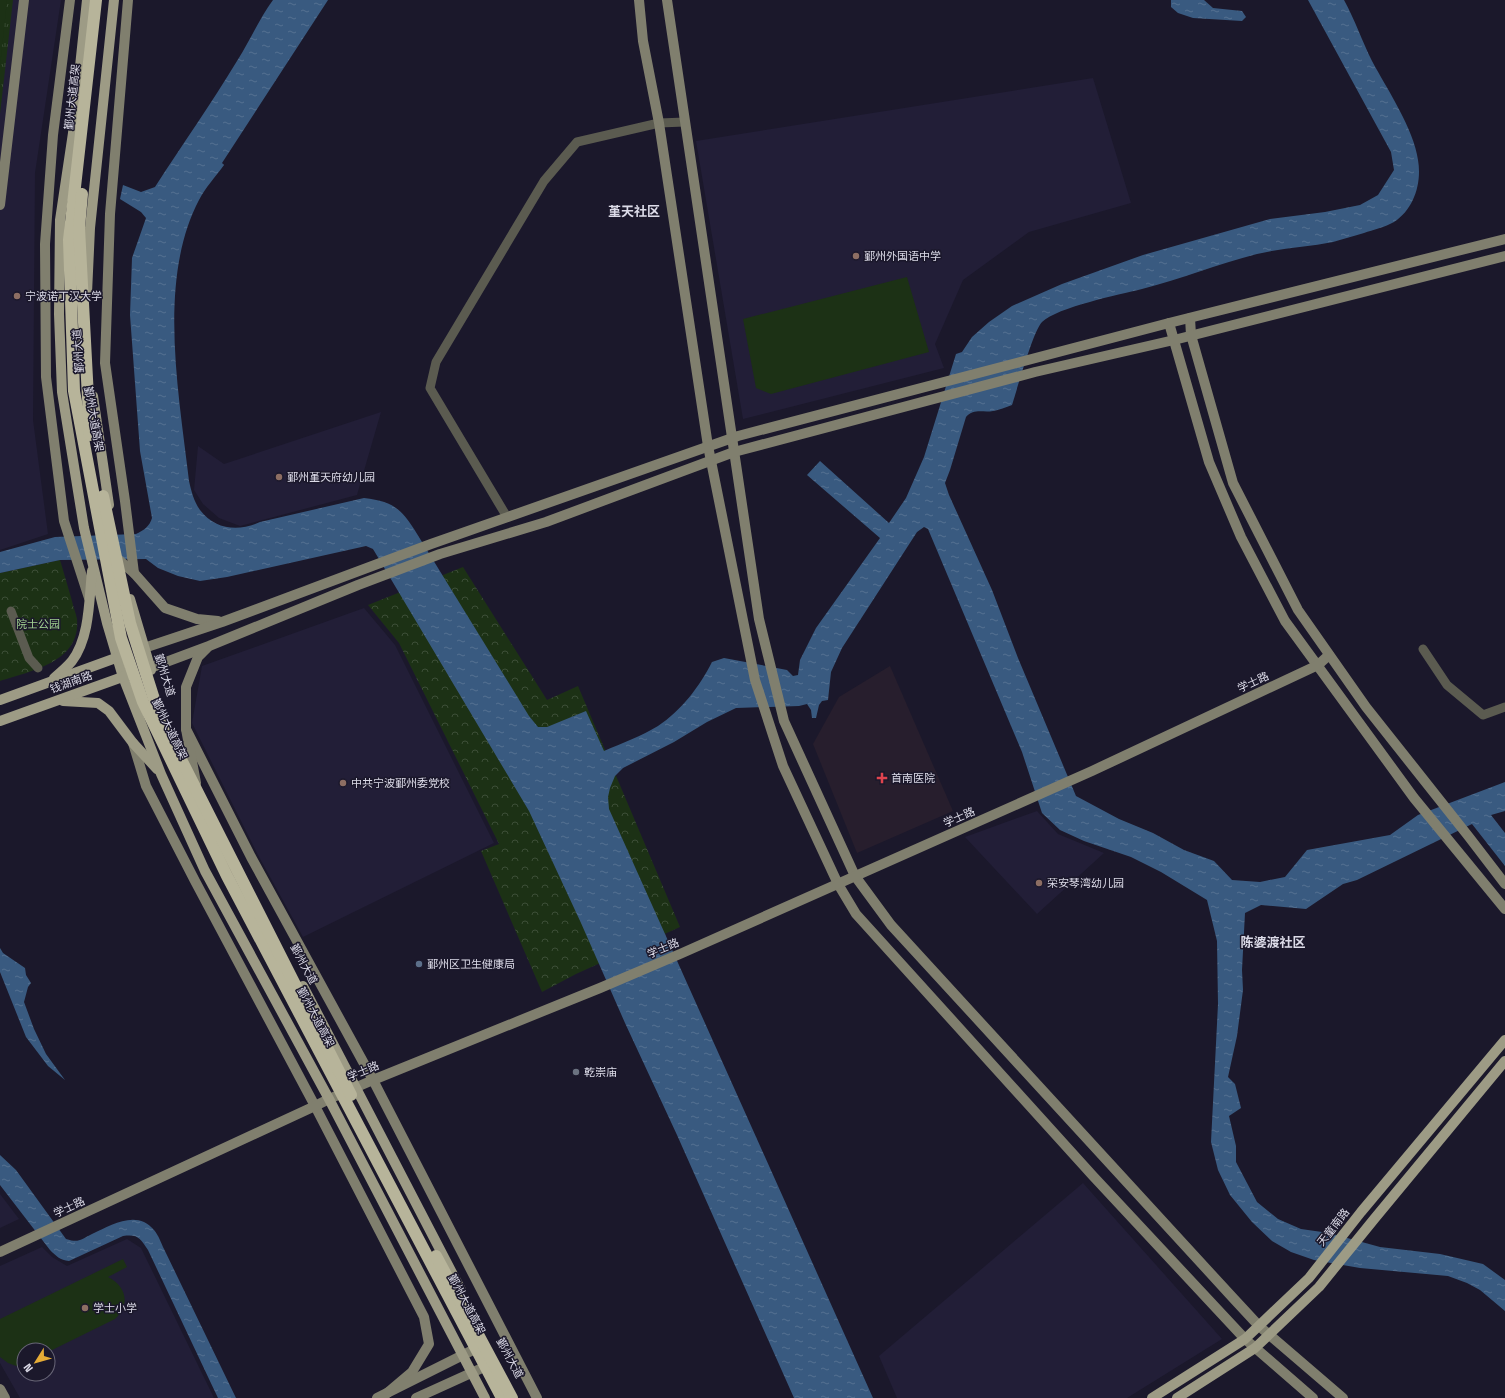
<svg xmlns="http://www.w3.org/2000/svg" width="1505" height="1398" font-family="'Space Grotesk','Noto Sans SC',sans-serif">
<defs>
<pattern id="grass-tufts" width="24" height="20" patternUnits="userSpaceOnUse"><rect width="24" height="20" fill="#1c3115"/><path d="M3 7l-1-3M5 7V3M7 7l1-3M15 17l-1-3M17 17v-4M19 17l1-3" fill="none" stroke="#3c4e37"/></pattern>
<pattern id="park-crowns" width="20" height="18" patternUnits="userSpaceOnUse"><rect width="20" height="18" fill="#1c3115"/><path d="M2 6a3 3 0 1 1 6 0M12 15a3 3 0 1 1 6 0" fill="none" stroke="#3c4e37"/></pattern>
<pattern id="water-ripples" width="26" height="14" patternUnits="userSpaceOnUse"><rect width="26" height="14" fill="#395a80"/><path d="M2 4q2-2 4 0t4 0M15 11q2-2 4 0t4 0" fill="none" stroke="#557192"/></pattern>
</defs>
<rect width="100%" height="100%" fill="#1b182b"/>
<g fill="#221e37" fill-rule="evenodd">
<polygon points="0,0 61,0 35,173 33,420 48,534 0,550"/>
<polygon points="1093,78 1131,203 1029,232 963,280 935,344 944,368 743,419 696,141"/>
<polygon points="381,412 357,495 240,526 219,518 203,504 194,490 198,446 224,464"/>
<polygon points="364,608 395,645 494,843 303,937 258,855 192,723 202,666"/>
<polygon points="1037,811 1058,834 1104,853 1037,914 965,837"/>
<polygon points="1083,1183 1222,1339 1127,1398 897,1398 879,1356"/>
<polygon points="0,1194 19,1219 0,1228"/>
<path d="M127 1239 141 1248 214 1398H20L0 1363V1266L42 1247 52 1257 67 1266ZM24 1350H48V1374H24Z"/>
</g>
<polygon fill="#271e2d" points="890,666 953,811 857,853 813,744 839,697"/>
<polygon fill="url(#grass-tufts)" points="0,0 13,0 0,114"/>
<g fill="url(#park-crowns)">
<path d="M60 560C64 573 68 587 72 601 73 607 76 613 77 619 81 662 31 671 0 681V573Z"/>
<polygon points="463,567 547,700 578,686 680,927 576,974 542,992 481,851 499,844 399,643 368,605"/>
</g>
<g fill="#1c3115">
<polygon points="0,0 7,0 0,66"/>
<polygon points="907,277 929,352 771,394 756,388 743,319"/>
<path d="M123 1259 127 1267 108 1277C126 1286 131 1304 115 1319L48 1352V1350H24V1364L19 1367 8 1363 0 1357V1319Z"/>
</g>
<g fill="url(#water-ripples)">
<path d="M273 0H328L222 163 224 165C216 176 205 188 199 200 157 280 179 394 189 481 191 490 194 502 200 510 215 530 239 532 260 522L364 498C390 501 400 507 414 529L529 716 538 727H547L586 711 604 751C622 743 642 736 658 726 681 711 700 686 712 662L724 658 787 670 793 676 798 675 800 660 816 628 880 538 807 475 820 461 889 523 906 498 924 457 956 354 962 352 972 337 989 322 1012 306 1062 284 1143 255 1270 219 1325 212 1360 205 1378 195 1394 170 1391 152 1308 0H1344C1355 20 1362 41 1372 61 1387 89 1414 129 1418 160 1422 183 1414 209 1394 222 1385 227 1373 230 1364 233 1354 236 1343 239 1333 242 1308 247 1282 248 1257 254 1218 264 1181 279 1142 289 1118 295 1058 307 1042 322 1033 331 1017 390 1012 405 1006 407 999 410 993 411 983 413 974 408 966 417L950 470 945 483 949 495 992 590 1018 658 1076 796 1119 819 1153 833 1184 850 1214 861 1232 880 1260 882 1285 877 1307 850 1390 835 1418 815 1505 782V811L1491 815 1505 833V866L1472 824 1357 880 1343 884 1306 909 1261 905 1245 913 1242 970 1243 990 1237 1036 1228 1077 1235 1084 1241 1108 1229 1116 1236 1146V1162L1257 1202 1278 1219 1301 1229 1329 1233 1380 1247 1440 1254 1483 1264 1505 1280V1311L1480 1290 1467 1283 1448 1276 1360 1268 1314 1260 1291 1252 1272 1241 1252 1222 1230 1195 1218 1170 1211 1142 1218 1004 1217 941 1207 900 1161 872 1131 857 1084 841 1060 830 1042 813 1022 752 928 529 924 527 917 532 842 648 831 672 828 700 822 701 819 705 816 718H812L811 710 807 704 799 706 736 708 707 722 674 742 623 768 615 776 610 788 608 797 609 809 873 1398H794L677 1135 625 1023 581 923 529 811 373 549 366 546 227 577 200 581 178 576 158 568 146 559 60 560 0 573V552L55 537 136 534C143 531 150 526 152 518L140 451 130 315 132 258 146 218 141 212 120 199 123 185 141 192 155 187C182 145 211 104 237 61 250 41 259 19 273 0Z"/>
<polygon points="1171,0 1204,0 1213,8 1242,11 1246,17 1242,21 1193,18 1178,13 1171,7"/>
<polygon points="0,948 3,953 25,968 26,975 31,983 28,987 24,1002 34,1029 46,1054 65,1080 48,1066 26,1037 0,972"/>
<path d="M0 1155 16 1170 66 1239C79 1243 80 1240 92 1234 111 1225 137 1209 154 1230 159 1236 161 1243 164 1249L236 1398H218L148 1250C140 1238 138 1234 123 1236L69 1261C60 1260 56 1256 50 1250L0 1185Z"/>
</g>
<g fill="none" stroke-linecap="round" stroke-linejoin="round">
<g stroke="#5b5b50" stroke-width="9">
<polyline points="507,517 430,388 436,362 544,181 577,142 659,123 685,122"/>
<polyline points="11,611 29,658 38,668"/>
<polyline points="1423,649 1447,685 1483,715 1505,707"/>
</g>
<g stroke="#807f6e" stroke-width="10">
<polyline points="70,0 53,135 45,244 46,377 64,521 89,598"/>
<polyline points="128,0 110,214 105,363 125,501 134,573"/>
<polyline points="639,0 643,41 659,123 708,446 755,680 783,766 838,884 856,914 1093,1176 1245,1339 1313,1398"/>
<polyline points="667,0 759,619 784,721 855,876 891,925 1234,1299 1259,1326 1343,1398"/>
<polyline points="0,205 24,0"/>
<polyline points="1190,318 1191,335 1233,483 1298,610 1366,707 1469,837 1505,884"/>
<polyline points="1169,323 1209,462 1241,537 1285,621 1414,798 1505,909"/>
<polyline points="119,560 134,573 165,608 197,619 218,621"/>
<polyline points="144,648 222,622 431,544 738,436 1169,323 1505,239"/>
<polyline points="150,668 209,646 358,585 440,554 546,522 734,452 1035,372 1174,340 1505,256"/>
<polyline points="186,729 251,857 373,1080 537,1398"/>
<polyline points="133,743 146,786 195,881 315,1106 424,1317 429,1344 412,1372 386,1394"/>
<polyline points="196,783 186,729 186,687 198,657 207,648"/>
<polyline points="0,1252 315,1106 329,1099 373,1080 600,988 680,954 1092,771 1318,665 1329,655"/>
<polyline points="0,1389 5,1398"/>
<polyline points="377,1398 483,1345"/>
<polyline points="416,1398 491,1364"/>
</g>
<g stroke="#9d9b85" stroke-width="10">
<polyline points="87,0 73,133 60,220 59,314 62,392 84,528 107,623 123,677 161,774 205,871 329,1099 485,1398"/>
<polyline points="87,293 90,228 114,0"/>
<polyline points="93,396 109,505"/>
<polyline points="130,599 151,670"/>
<path d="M54 678C60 673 67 667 72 661 90 637 89 600 92 571"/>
<polyline points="0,700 124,655"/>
<polyline points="63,701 98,703 109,711 133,743 157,769"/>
<polyline points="0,721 128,675"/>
<polyline points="303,986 461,1290"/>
<polyline points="1152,1398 1245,1339 1309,1278 1361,1212 1505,1040"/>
<polyline points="1177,1398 1255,1348 1319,1287 1375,1218 1505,1061"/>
</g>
<g stroke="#b7b49a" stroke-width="12">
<polyline points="96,0 69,240 74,391 121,638 143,702 227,876 502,1398"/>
<polyline points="82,194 79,228 90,435"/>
<polyline points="103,496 130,623 160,718 351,1095"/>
<polyline points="436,1256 512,1398"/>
</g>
</g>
<g fill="#8d6e63" stroke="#1b182b" stroke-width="1.5">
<circle cx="856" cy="256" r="4"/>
<circle cx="17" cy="296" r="4"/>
<circle cx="279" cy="477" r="4"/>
<circle cx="343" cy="783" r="4"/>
<circle cx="1039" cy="883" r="4"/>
<circle cx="85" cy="1308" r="4"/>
</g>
<path fill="#e0444e" stroke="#1b182b" stroke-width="1.5" d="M880 772h4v4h4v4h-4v4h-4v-4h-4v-4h4z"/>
<circle fill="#5c6f8a" stroke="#1b182b" stroke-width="1.5" cx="419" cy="964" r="4"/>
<circle fill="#6b7280" stroke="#1b182b" stroke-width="1.5" cx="576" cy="1072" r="4"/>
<g text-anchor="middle" stroke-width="3" stroke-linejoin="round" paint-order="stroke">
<g font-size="11" fill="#dcdbe8" stroke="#1b182b">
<text transform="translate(72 97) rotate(-84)" y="4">鄞州大道高架</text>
<text transform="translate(78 351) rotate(-94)" y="4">鄞州大道</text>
<text transform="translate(94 419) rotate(80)" y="4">鄞州大道高架</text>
<text transform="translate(165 675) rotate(73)" y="4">鄞州大道</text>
<text transform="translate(71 682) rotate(-20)" y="4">钱湖南路</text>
<text transform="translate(1253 682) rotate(-25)" y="4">学士路</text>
<text transform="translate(170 729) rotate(64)" y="4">鄞州大道高架</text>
<text transform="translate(959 817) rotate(-24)" y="4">学士路</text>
<text transform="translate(663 948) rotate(-23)" y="4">学士路</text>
<text transform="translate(304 964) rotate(62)" y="4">鄞州大道</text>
<text transform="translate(316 1017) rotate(62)" y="4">鄞州大道高架</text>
<text transform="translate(363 1071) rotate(-23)" y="4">学士路</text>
<text transform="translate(69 1207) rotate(-25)" y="4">学士路</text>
<text transform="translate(1333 1227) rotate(-52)" y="4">天童南路</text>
<text transform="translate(467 1304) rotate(62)" y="4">鄞州大道高架</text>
<text transform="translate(510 1358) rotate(62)" y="4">鄞州大道</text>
</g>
<g font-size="11" fill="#dcdbe8" stroke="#1b182b" text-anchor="start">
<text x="864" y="260">鄞州外国语中学</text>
<text x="25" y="300">宁波诺丁汉大学</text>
<text x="287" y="481">鄞州堇天府幼儿园</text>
<text x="891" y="782">首南医院</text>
<text x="351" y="787">中共宁波鄞州委党校</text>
<text x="1047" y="887">荣安琴湾幼儿园</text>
<text x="427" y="968">鄞州区卫生健康局</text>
<text x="584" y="1076">乾崇庙</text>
<text x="93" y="1312">学士小学</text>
</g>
<g font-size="11" fill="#a1d290" stroke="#1b182b">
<text x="38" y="628">院士公园</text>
</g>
<g font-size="13" font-weight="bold" fill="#dcdbe8" stroke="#1b182b">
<text x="634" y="216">堇天社区</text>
<text x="1273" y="947">陈婆渡社区</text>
</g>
</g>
<g transform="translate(36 1362) rotate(233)"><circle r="19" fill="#1b182b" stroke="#686677"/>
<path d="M0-3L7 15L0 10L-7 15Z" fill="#e6ac36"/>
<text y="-6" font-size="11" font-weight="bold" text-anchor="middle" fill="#dcdbe8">N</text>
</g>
</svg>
